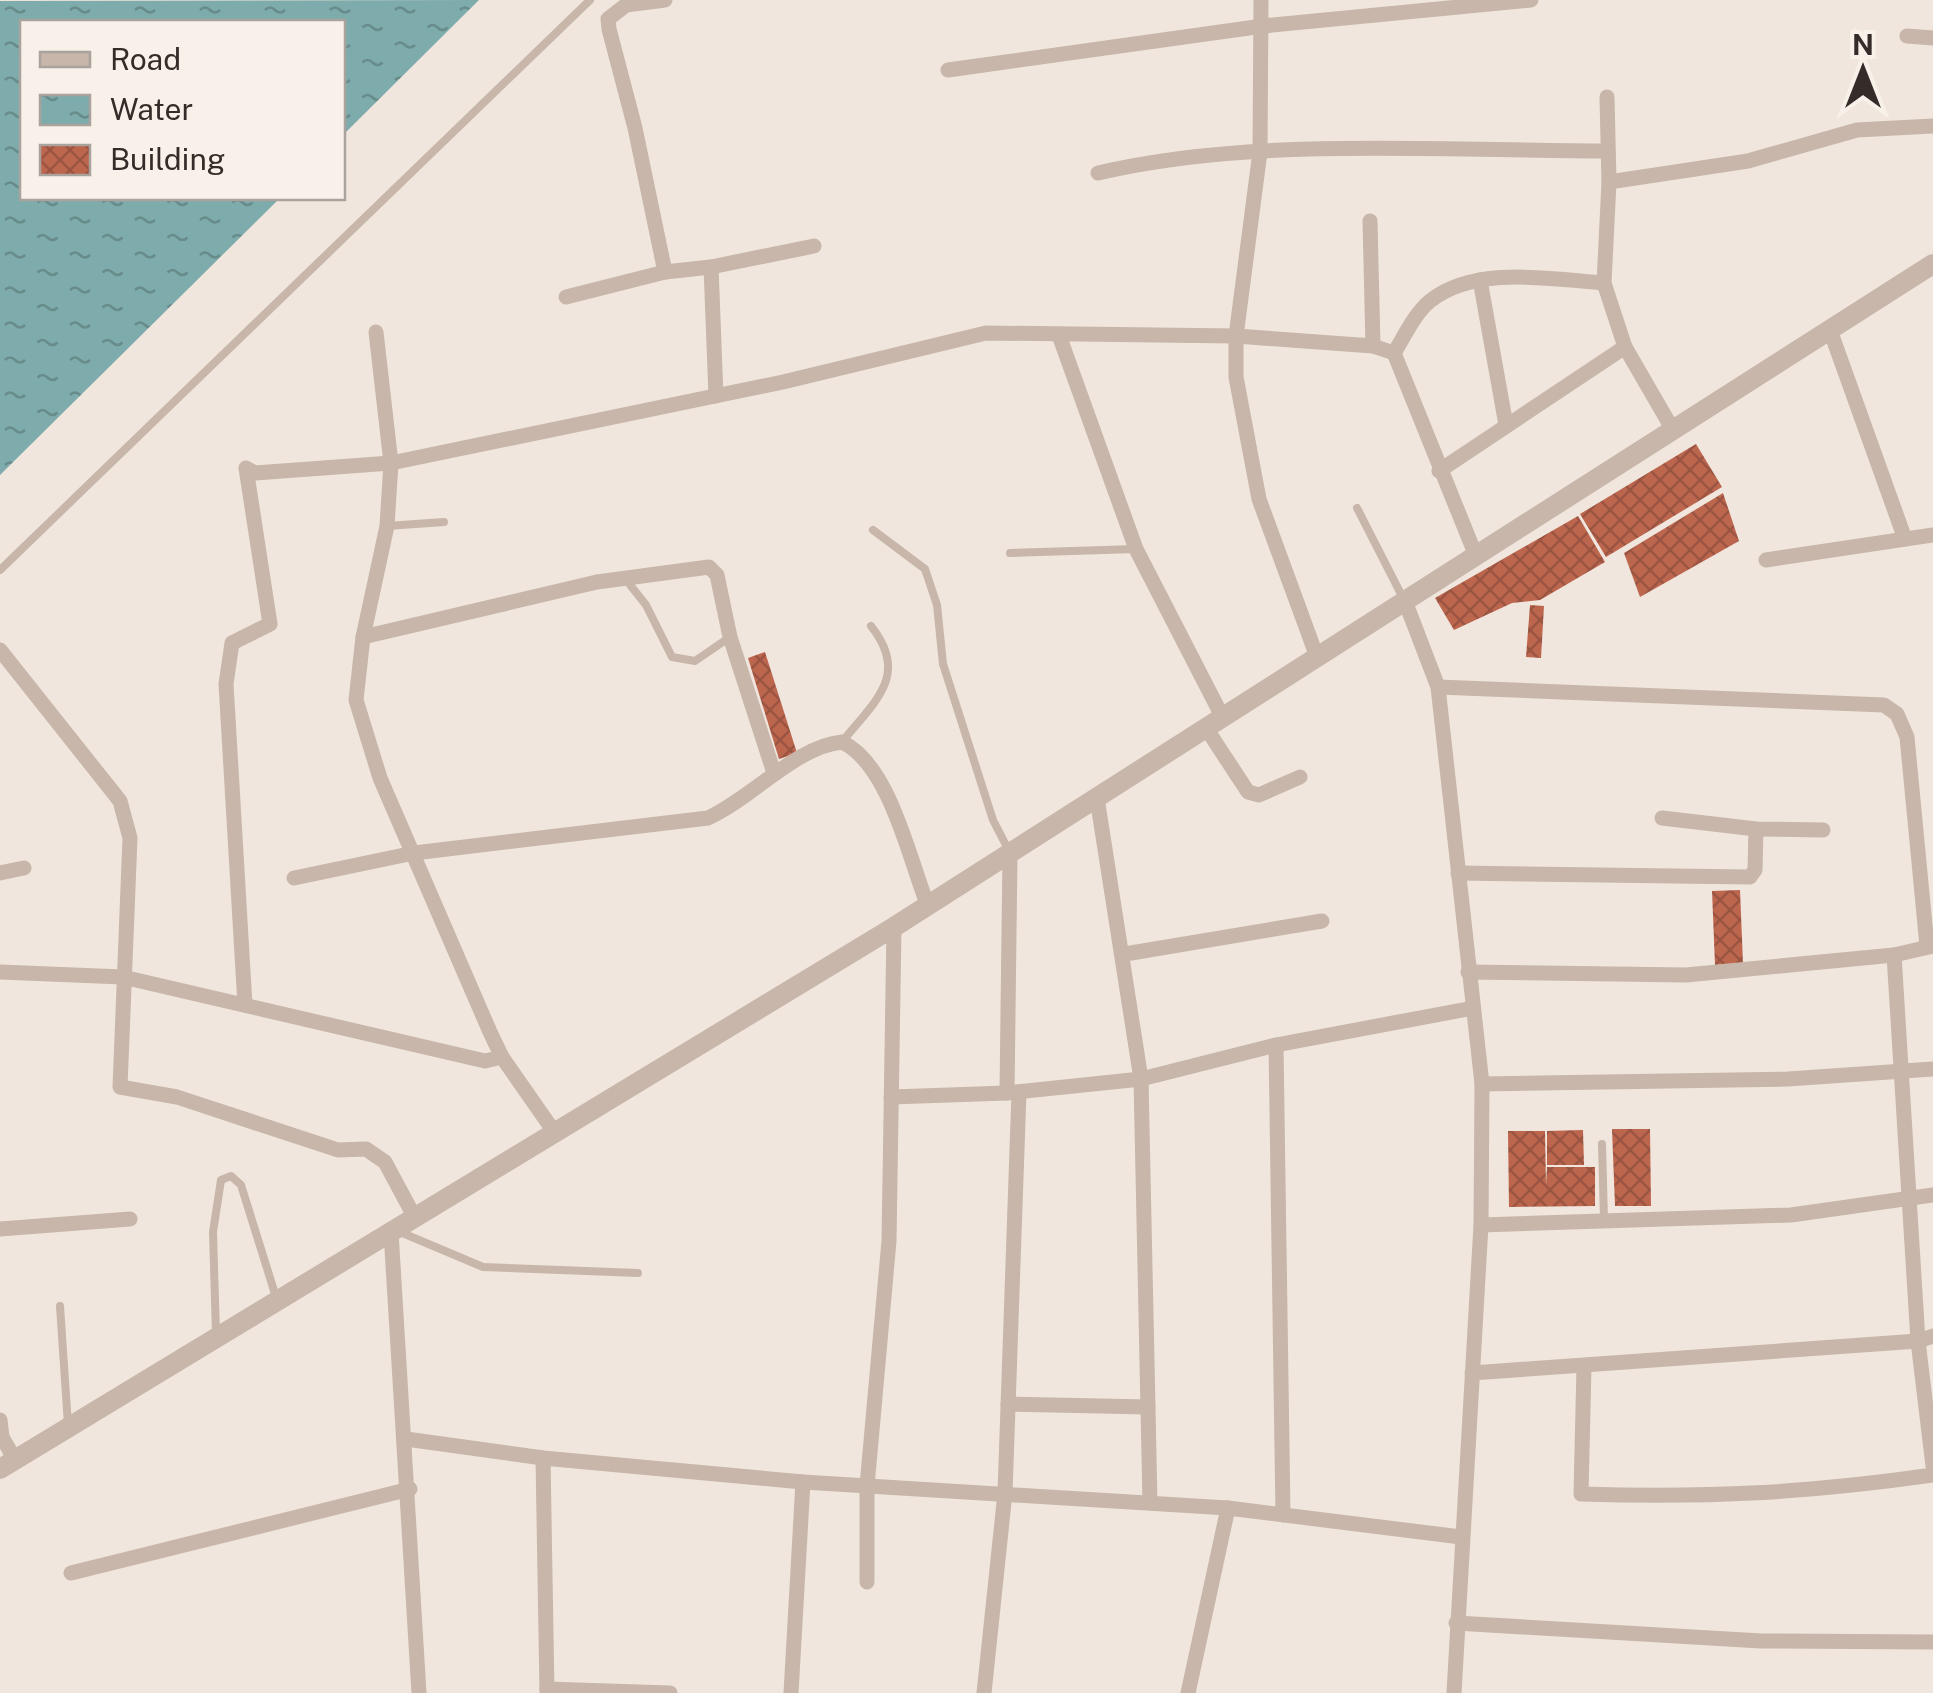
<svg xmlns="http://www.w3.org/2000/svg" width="1933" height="1693" font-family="'Public Sans',sans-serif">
<defs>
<pattern id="water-ripples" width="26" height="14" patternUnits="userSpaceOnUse" patternTransform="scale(2.5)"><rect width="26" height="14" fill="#7eabab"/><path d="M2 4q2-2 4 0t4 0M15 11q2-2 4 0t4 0" fill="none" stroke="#688b8b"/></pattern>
<pattern id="building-cross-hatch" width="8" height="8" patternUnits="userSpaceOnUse" patternTransform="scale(2.5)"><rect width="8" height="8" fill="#bd664e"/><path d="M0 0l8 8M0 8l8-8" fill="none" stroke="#9a5441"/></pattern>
</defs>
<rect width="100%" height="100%" fill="#f0e6dd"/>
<polygon fill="url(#water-ripples)" points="479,0 343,135 342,22 22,22 22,198 280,198 0,475 0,1"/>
<g fill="url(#building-cross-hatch)">
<polygon points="1696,444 1722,487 1606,557 1580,514"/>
<polygon points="1723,493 1739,541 1640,597 1624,553"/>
<polygon points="1578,516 1605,562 1540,600 1512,603 1454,630 1435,598"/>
<polygon points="1530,605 1544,606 1541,658 1526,657"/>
<polygon points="765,652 797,753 779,759 748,658"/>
<polygon points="1740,890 1743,964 1715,965 1712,891"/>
<polygon points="1612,1129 1650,1129 1651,1206 1615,1206"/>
<polygon points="1583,1130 1584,1165 1547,1165 1547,1131"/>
<polygon points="1508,1131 1545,1131 1546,1185 1547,1167 1595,1167 1595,1206 1509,1207"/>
</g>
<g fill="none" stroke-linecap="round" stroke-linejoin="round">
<g stroke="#c7b6a9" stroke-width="8">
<polyline points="1357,508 1403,598"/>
<polyline points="387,526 444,522"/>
<polyline points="873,530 925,569 937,605 943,664 993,820 1009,851"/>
<polyline points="1010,553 1136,549"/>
<polyline points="0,570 590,0"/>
<polyline points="627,581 646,605 672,657 695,661 730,637"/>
<path d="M842 742C875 701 910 675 871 626"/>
<polyline points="1602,1144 1604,1220"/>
<polyline points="400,1232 483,1267 638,1273"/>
<polyline points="60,1306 68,1425"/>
<polyline points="216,1334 213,1232 221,1180 231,1176 241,1185 276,1297"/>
</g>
<g stroke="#c7b6a9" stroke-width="15">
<polyline points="665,0 626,5 608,19 609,29 635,128 665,272 711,267"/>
<polyline points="1261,0 1260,152 1236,336 1236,377 1259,499 1317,657"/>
<polyline points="1907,36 1933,38"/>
<polyline points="948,70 1263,26 1531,0"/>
<polyline points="1607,97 1609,182 1604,283 1625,347 1673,430"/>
<path d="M1098 173C1254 136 1445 151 1607 151"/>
<polyline points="1609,182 1748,161 1857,130 1933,126"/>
<polyline points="1370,221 1373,346"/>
<polyline points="1480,280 1506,425"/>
<polyline points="566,297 665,272"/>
<polyline points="1830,330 1905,539"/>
<polyline points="376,332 391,463 387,526 363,637 356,700 380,778 490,1032 502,1057 555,1133"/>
<polyline points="1060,338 1136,549 1223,718"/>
<path d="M1394 353C1404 337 1415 313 1430 301 1475 265 1551 279 1604 283"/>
<polyline points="716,396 711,267 814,246"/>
<polyline points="1439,471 1625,347"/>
<polyline points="1766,560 1933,535"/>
<polyline points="1405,601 1438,687 1482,1084 1481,1225 1454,1693"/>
<polyline points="363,637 597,582 709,567 717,575 730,637 774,773"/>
<polyline points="0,650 120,801 130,838 120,1087 177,1097 338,1150 366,1149 385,1162 415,1218"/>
<polyline points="1438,687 1884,705 1897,714 1907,737 1927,946"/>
<polyline points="1206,728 1248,792 1259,795 1300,777"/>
<polyline points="1097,798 1141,1079 1150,1503"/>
<polyline points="1662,818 1756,829 1823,830"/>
<polyline points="0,873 24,868"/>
<polyline points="1458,873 1750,877 1755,870 1756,829"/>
<path d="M294 878 414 853 708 818C752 798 797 746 842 742 890 765 909 859 928 906"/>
<polyline points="1125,954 1322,921"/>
<polyline points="1894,955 1918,1341 1933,1466"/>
<polyline points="0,972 123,977 485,1061 502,1057"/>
<polyline points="1468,972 1686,975 1894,955 1933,946"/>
<polyline points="245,1005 226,684 232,643 270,624 246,468 255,473 391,463 783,382 986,333 1236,336 1373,346 1394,353 1476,556"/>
<polyline points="1276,1045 1283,1515"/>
<polyline points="1482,1084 1788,1079 1933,1069"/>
<polyline points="1007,1093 1010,853"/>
<polyline points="891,1097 1007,1093 1141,1079 1276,1045 1473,1008"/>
<polyline points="1481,1225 1791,1215 1933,1195"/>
<polyline points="0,1229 130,1219"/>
<polyline points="391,1232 419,1693"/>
<path d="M1584 1366 1581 1494C1707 1498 1808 1493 1933 1475"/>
<polyline points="1472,1373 1918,1341 1933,1336"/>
<polyline points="1008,1404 1148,1407"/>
<polyline points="0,1420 2,1437 15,1460"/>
<polyline points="406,1439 543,1458 803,1482 1228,1508 1461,1537"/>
<polyline points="543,1458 547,1693"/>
<polyline points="71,1573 410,1489"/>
<polyline points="867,1582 867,1486 889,1241 894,927"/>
<polyline points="1456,1623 1761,1641 1933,1642"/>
<polyline points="547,1689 670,1693"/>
<polyline points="791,1693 803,1482"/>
<polyline points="984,1693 1005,1493 1019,1092"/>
<polyline points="1188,1693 1228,1508"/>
</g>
<polyline stroke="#c7b6a9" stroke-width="20" points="0,1469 894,927 1933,264"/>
</g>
<rect x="20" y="20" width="325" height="180" fill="#f8f1e9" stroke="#aaa29c" stroke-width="2.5"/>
<rect x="40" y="52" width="50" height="15" fill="#c7b6a9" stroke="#aaa29c" stroke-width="2.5"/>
<text x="110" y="70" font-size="30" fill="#352c29">Road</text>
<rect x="40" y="95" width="50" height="30" fill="url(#water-ripples)" stroke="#aaa29c" stroke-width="2.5"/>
<text x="110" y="120" font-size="30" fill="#352c29">Water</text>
<rect x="40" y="145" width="50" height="30" fill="url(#building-cross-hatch)" stroke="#aaa29c" stroke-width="2.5"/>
<text x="110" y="170" font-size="30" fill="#352c29">Building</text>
<g transform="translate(1863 70)" stroke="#f8f1e9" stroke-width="8" paint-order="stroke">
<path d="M0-8L18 38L0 25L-18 38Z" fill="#352c29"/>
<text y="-15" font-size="28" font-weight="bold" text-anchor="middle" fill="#352c29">N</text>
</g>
</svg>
